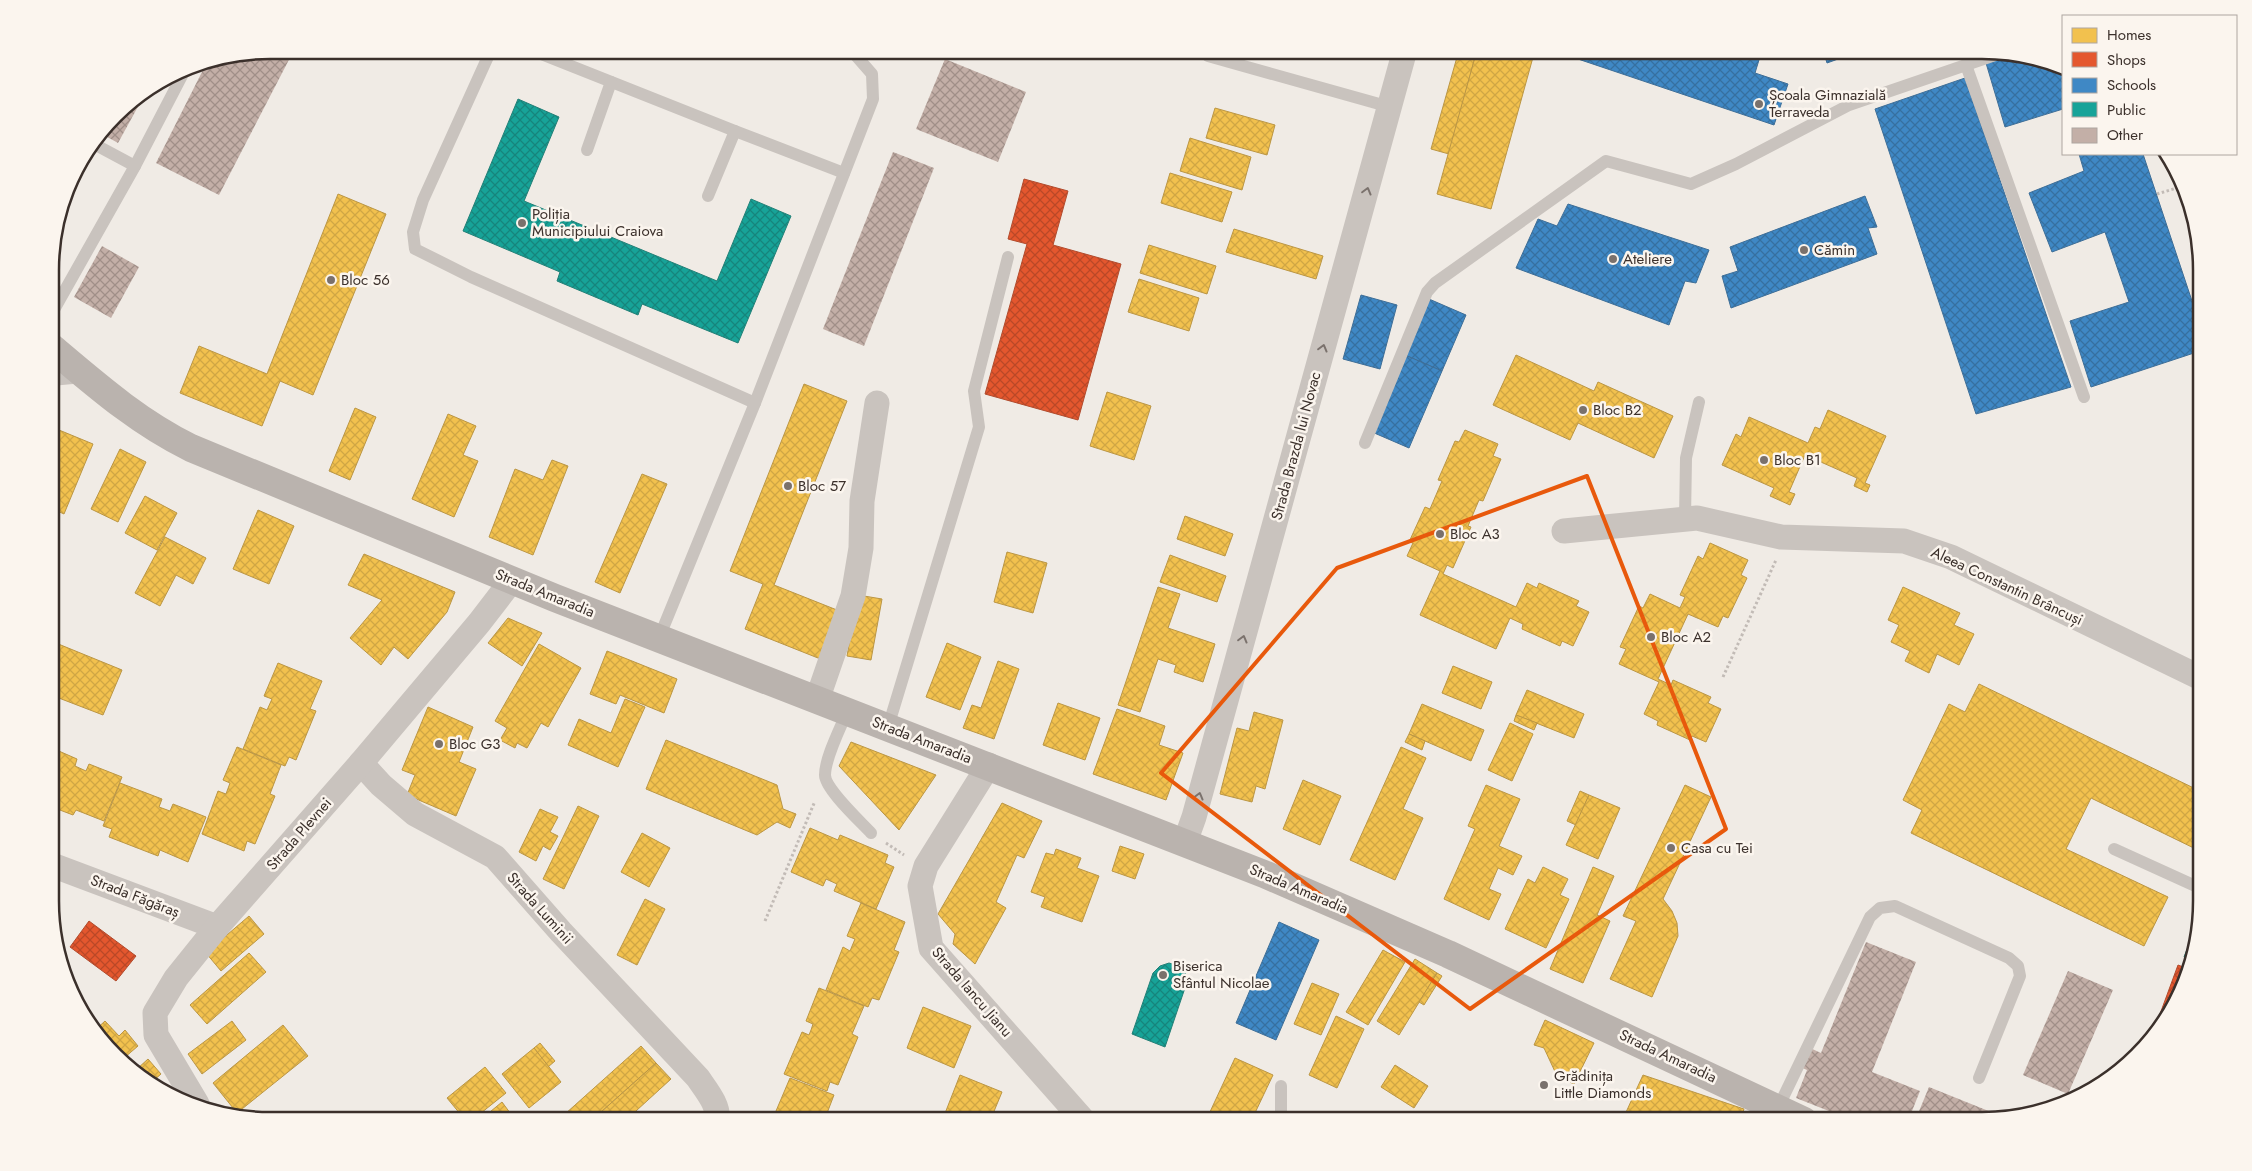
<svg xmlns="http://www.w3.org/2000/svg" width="2252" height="1171" font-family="Jost,sans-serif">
<defs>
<pattern id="homes-cross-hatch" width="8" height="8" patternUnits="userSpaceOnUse" patternTransform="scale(1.25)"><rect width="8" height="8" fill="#f2c14e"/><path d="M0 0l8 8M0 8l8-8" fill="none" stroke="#d0a644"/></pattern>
<pattern id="shops-cross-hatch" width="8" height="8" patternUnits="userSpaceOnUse" patternTransform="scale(1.25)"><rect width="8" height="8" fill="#e4572e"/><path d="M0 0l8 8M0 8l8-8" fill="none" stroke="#ba4827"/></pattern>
<pattern id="schools-cross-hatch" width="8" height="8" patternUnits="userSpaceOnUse" patternTransform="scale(1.25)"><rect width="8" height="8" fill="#3f88c5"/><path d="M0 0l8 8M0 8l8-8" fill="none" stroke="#3670a0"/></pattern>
<pattern id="public-cross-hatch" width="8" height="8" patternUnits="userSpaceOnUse" patternTransform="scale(1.25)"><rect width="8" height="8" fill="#17a398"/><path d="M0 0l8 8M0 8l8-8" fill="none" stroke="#16857c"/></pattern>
<pattern id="building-cross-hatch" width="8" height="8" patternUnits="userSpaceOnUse" patternTransform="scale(1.25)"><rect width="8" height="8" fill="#c3afa7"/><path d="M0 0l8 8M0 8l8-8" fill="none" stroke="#a08f88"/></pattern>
</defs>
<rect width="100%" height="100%" fill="#f0ebe5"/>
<g fill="url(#homes-cross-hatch)" stroke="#bb9644">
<polygon points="1284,50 1319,50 1317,59"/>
<polygon points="1459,50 1477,50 1449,154 1431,149"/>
<polygon points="1477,50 1535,50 1491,209 1437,194"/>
<polygon points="1215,108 1275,125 1267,155 1206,138"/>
<polygon points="1190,138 1251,157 1242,190 1180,171"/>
<polygon points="1170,173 1232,192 1222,222 1161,203"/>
<polygon points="338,194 386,214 313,395 280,381 262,426 180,393 199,346 267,374"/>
<polygon points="1234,229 1323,256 1316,279 1226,252"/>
<polygon points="1149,245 1216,266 1207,294 1140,273"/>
<polygon points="1139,279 1199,298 1189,331 1128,312"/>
<polygon points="1516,355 1594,391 1598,382 1673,416 1654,458 1578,423 1570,440 1493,405"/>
<polygon points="804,384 847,401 774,585 842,612 823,660 745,629 763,584 730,571"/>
<polygon points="1107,392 1151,406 1134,460 1090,446"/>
<polygon points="355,408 376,417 350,480 329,471"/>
<polygon points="1828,410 1886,436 1865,483 1870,485 1867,492 1854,486 1857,478 1805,455 1789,492 1795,494 1790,505 1770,496 1774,488 1722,465 1736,434 1741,437 1749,417 1808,443 1815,427 1820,429"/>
<polygon points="448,414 476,426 463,455 478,461 454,517 412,499"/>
<polygon points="59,430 93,444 64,514 51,508 51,449"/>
<polygon points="1465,430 1498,444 1493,456 1501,459 1483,501 1479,500 1468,526 1471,527 1453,568 1447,565 1443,574 1516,607 1527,583 1537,588 1539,583 1579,601 1576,606 1589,612 1573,646 1562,641 1560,646 1522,629 1523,624 1510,618 1496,649 1420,615 1440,571 1407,556 1413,543 1409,542 1425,507 1430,509 1442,481 1438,480 1455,441 1459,442"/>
<polygon points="120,449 146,462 118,522 91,509"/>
<polygon points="552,460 568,466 533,555 489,537 515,469 543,480"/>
<polygon points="642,474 667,484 620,593 595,582"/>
<polygon points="145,496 177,513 157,550 125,533"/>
<polygon points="258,510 294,526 269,584 233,569"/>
<polygon points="1185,516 1233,534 1225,556 1177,539"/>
<polygon points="165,537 206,558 193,584 176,575 160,606 135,593"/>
<polygon points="1710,543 1748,560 1741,575 1747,578 1728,618 1723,616 1718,627 1688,614 1658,679 1671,685 1673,680 1711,697 1708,703 1721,709 1706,742 1692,736 1690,740 1657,725 1658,721 1644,714 1659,682 1619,664 1626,649 1620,647 1639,606 1643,608 1650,594 1680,608 1685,597 1680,595 1698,556 1703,559"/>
<polygon points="1007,552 1047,563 1033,613 994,602"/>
<polygon points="364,554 455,592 447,612 408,659 394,647 381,665 350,638 382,600 348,585"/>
<polygon points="1170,555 1226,576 1217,602 1160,582"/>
<polygon points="1158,587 1180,594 1168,628 1215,644 1203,682 1174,672 1176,665 1158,659 1140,712 1118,705"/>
<polygon points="1903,587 1960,613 1954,625 1974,634 1959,665 1937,654 1929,673 1905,661 1910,651 1891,642 1899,625 1888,620"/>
<polygon points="858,595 882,599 871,660 847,656"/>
<polygon points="508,618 542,633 522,666 488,643"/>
<polygon points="51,641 122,670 103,715 51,695"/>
<polygon points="947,643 981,657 960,710 926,697"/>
<polygon points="539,644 581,668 548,727 541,723 527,748 517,743 515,748 500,740 507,728 495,721"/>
<polygon points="607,651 677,679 664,713 620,695 616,704 590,694"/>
<polygon points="998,661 1019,669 994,739 963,728 972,705 981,708"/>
<polygon points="278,663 322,681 310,709 316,711 296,760 289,757 285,766 243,749 260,707 267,710 272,699 264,696"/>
<polygon points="1453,666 1492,682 1481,709 1442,693"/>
<polygon points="1979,684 2202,792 2202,852 2091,798 2066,849 2168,897 2144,946 1911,833 1922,810 1903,800 1949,704 1965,712"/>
<polygon points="1527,690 1584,714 1574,738 1516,715"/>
<polygon points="625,699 645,707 618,767 568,745 579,719 611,733"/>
<polygon points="1058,703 1100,718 1085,760 1043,745"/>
<polygon points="1422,704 1484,730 1471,761 1409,734"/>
<polygon points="428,707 473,727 459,762 476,769 456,816 407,795 415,775 402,770"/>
<polygon points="1117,709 1165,726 1159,745 1183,753 1166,800 1093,774"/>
<polygon points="1254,712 1283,720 1265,789 1256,786 1252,802 1220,794 1237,728 1249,731"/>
<polygon points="1516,715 1537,723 1534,730 1514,721"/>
<polygon points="1510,723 1533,734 1512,781 1488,770"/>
<polygon points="1409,734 1425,741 1422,750 1405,742"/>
<polygon points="666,740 777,785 783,809 796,814 790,828 777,822 757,835 646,789"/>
<polygon points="851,742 936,775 899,830 839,766"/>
<polygon points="237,747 281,765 270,794 275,796 255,844 247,841 244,851 202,834 218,791 226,794 230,783 223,780"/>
<polygon points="1401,747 1426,758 1403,809 1423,818 1395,880 1350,860"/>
<polygon points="52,748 77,759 75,766 86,771 89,764 122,777 104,821 76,810 73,815 52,807"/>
<polygon points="1303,780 1341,796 1320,845 1283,829"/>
<polygon points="120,783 162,799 159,807 170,811 173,804 206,817 188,862 160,850 158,856 109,837 112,829 103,826"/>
<polygon points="1486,785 1520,799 1499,846 1522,856 1513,875 1498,868 1489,889 1501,894 1489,920 1444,899 1475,829 1468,826"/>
<polygon points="1685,785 1711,797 1663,899 1672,911 1677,923 1678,936 1652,997 1610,979 1636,921 1623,916"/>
<polygon points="1580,791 1589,795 1576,825 1567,821"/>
<polygon points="1589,795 1620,808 1598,859 1566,845"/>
<polygon points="1002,803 1042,821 1024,858 1017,855 996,902 1006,908 975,964 953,944 955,934 938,914"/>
<polygon points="578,806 599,816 564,889 543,879"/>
<polygon points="540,809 558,817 550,832 558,836 550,850 543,846 536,861 519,852"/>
<polygon points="810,828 838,840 840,835 888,855 885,863 894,867 876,909 834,891 837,884 826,879 823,886 791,872"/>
<polygon points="642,833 670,848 649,887 621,872"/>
<polygon points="1120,846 1144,854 1135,879 1112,871"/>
<polygon points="1056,849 1081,858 1077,868 1099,876 1082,922 1041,907 1045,897 1031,892 1046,853 1054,855"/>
<polygon points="1543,867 1568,879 1560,895 1569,899 1546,948 1505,929 1528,879 1535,883"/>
<polygon points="1593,867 1614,876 1597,915 1610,921 1583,983 1550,969"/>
<polygon points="645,899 665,909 637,965 617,955"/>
<polygon points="861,903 905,922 894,950 899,952 879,1000 872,998 868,1007 826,990 843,947 850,951 855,939 847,936"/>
<polygon points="249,916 264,934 221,971 206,953"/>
<polygon points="1383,950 1405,962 1368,1025 1346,1012"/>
<polygon points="249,953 266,972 207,1024 190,1005"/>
<polygon points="1415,959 1437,973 1399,1035 1377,1021"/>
<polygon points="1437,973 1442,976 1424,1005 1419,1002"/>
<polygon points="1312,983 1339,994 1321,1035 1294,1024"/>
<polygon points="819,988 864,1006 852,1034 858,1037 838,1085 830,1082 827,1091 784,1074 802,1032 809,1035 811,1030 813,1024 806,1021"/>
<polygon points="923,1007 971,1026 954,1068 907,1048"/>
<polygon points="1336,1016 1364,1029 1337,1088 1309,1075"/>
<polygon points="1545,1020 1594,1043 1574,1084 1557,1076 1544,1048 1534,1045"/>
<polygon points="105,1021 119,1036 125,1030 138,1046 124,1058 93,1032"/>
<polygon points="232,1021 246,1040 202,1074 188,1054"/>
<polygon points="283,1025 308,1056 237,1113 213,1083"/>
<polygon points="540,1043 555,1061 548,1067 534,1048"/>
<polygon points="641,1046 656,1063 591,1121 571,1121 565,1114"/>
<polygon points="534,1048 561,1082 529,1108 502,1074"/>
<polygon points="1235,1058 1273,1075 1254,1115 1267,1121 1215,1121 1216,1118 1209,1114"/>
<polygon points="148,1059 161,1074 152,1082 137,1069"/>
<polygon points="656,1063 671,1079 625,1121 591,1121"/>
<polygon points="1395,1065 1428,1086 1414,1108 1381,1087"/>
<polygon points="485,1067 506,1093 471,1121 466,1121 447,1098"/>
<polygon points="960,1075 1002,1092 990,1121 942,1121"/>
<polygon points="1643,1075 1744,1109 1740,1121 1622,1121"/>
<polygon points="790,1078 834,1095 824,1121 781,1121 784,1114 776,1111"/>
<polygon points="502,1102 516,1121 479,1121"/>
<polygon points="662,1112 669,1121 651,1121"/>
</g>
<g fill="url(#shops-cross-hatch)" stroke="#b14b2d">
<polygon points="1024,179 1068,191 1053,245 1121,264 1078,420 985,394 1027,244 1008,239"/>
<polygon points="89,921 136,956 116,981 70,947"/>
<polygon points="2178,965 2186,968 2179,999 2149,1044"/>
</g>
<g fill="url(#schools-cross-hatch)" stroke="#3e6e97">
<polygon points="1574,50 1671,50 1696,58 1699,50 1762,50 1755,73 1788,84 1774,125 1572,57"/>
<polygon points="1823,50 1863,50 1827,63"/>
<polygon points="2009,56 2063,69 2063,109 2005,127 1986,63"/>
<polygon points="1965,78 2071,387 1976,414 1875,109"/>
<polygon points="2079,154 2143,154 2200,325 2200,351 2091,387 2070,321 2129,302 2105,232 2052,252 2029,193 2084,171"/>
<polygon points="1865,196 1877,227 1868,228 1877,254 1731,308 1722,276 1738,271 1730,247"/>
<polygon points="1568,204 1709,250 1696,283 1685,281 1669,325 1516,268 1538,219 1557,226"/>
<polygon points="1361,295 1397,305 1380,369 1343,359"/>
<polygon points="1429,299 1466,315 1442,371 1405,355"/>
<polygon points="1405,355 1442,371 1409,448 1372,432"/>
<polygon points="1279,922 1319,940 1276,1040 1236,1023"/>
</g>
<g fill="url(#public-cross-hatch)" stroke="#228077">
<polygon points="518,99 559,117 524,201 717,281 751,199 791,216 738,343 642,304 638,315 557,281 560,272 463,231"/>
<polygon points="2197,924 2189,959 2184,957"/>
<polygon points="1169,963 1182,967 1188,979 1165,1047 1132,1034 1153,973 1160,966"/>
</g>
<g fill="url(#building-cross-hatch)">
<polygon points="269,50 294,50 219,195 156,163 207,62"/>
<polygon points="431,50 447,50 445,56"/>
<polygon points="945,59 1026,92 998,162 916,129"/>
<polygon points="146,92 118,143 102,134 125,105"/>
<polygon points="893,152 934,168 864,346 823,329"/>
<polygon points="102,246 139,267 111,318 74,297"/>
<polygon points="1866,942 1916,962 1872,1072 1920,1091 1908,1121 1854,1121 1796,1098 1807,1070 1800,1067 1808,1047 1821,1053"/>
<polygon points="2068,971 2113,990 2068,1094 2023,1075"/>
<polygon points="1929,1087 2001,1116 2000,1120 1915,1121"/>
<polygon points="2033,1107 2042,1112 2030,1114"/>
</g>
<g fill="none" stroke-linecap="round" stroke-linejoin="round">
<g stroke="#c2bbb6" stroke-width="3" stroke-dasharray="2.5 2.5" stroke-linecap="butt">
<polyline points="2157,194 2180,187"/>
<polyline points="1723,677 1776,560"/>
<polyline points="886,843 904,855"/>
<polyline points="765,921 815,801"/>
</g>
<g stroke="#c9c3be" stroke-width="12">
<polyline points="491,50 423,200 413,232 415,249 471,277 755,403"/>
<polyline points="531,50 735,131"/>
<polyline points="1208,56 1390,107"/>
<polyline points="1966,65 2084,397"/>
<polyline points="94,144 135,166"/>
<polyline points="587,150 611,82"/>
<polyline points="708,196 735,131 844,173"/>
<polyline points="51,315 135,166 187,66"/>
<polyline points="51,380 83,377"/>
<polyline points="1365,443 1427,292 1435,283 1606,161 1691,184 1736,164 1849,105 1998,54"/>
<polyline points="1685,519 1686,458 1699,402"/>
<polyline points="659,638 755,403 873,99 872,74 851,50"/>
<path d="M847 712C840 729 825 758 825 775 825 789 861 822 871 833"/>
<polyline points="888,727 979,427 974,391 1008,257"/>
<polyline points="2114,849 2202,889"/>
<polyline points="1281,1086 1281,1121"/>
<polyline points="1778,1108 1870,917 1880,908 1895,906 2009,958 2018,966 2020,976 1979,1078"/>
</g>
<g stroke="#c9c3be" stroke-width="25">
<polyline points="1564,531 1697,518 1781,537 1904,541 1951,557 2201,678"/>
<polyline points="817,700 853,596 861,548 862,501 877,403"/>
<path d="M361 763 381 785 415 814 495 857 561 932 698 1078C706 1090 720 1106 717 1121"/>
<polyline points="989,765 926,866 920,886 931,948 1084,1121"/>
<polyline points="1185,842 1194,817 1405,50"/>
<polyline points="52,865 217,927"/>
<polyline points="197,1104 156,1035 155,1013 176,978 217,927 361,763 479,623 512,580"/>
</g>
<path stroke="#bab3ae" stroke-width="28" d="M51 347C96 385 138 422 191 448L555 598 1264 874 1448 954 1804 1121"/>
</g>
<defs><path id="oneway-chevron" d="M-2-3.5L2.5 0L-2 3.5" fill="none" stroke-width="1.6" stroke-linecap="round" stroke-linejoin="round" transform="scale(1.25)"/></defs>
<g stroke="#7b726d">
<use href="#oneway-chevron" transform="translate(1367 191) rotate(-75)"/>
<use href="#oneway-chevron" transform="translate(1323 348) rotate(-75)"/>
<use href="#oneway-chevron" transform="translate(1243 639) rotate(-75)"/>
<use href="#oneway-chevron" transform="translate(1199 796) rotate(-75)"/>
</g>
<path fill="none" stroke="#e8590c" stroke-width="4" stroke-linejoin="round" d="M1587 476 1726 829 1470 1009 1161 773 1337 568Z"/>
<g fill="#7a716c" stroke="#fbf5ee" stroke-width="2">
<circle cx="1759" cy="104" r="5"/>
<circle cx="522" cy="223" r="5"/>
<circle cx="1804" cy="250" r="5"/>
<circle cx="1613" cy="259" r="5"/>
<circle cx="331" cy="280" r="5"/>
<circle cx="1583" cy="410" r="5"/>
<circle cx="1764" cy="460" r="5"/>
<circle cx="788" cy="486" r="5"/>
<circle cx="1440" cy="534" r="5"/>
<circle cx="1651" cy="637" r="5"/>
<circle cx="439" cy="744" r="5"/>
<circle cx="1671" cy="848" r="5"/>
<circle cx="1163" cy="975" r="5"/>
<circle cx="1544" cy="1085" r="5"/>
</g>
<g text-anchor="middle" stroke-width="5" stroke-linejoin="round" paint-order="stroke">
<g font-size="15" fill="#3b302b" stroke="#fbf5ee" text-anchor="start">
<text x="1769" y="100">Școala Gimnazială<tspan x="1769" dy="17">Terraveda</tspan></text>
<text x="532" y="219">Poliția<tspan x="532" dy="17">Municipiului Craiova</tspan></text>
<text x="1814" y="255">Cămin</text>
<text x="1623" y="264">Ateliere</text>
<text x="341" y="285">Bloc 56</text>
<text x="1593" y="415">Bloc B2</text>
<text x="1774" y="465">Bloc B1</text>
<text x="798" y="491">Bloc 57</text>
<text x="1450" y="539">Bloc A3</text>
<text x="1661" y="642">Bloc A2</text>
<text x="449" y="749">Bloc G3</text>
<text x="1681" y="853">Casa cu Tei</text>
<text x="1173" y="971">Biserica<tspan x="1173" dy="17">Sfântul Nicolae</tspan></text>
<text x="1554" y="1081">Grădinița<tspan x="1554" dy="17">Little Diamonds</tspan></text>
</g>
<g font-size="15" fill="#3b302b" stroke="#fbf5ee">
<text transform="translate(1296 446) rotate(-75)" y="5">Strada Brazda lui Novac</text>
<text transform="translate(2007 586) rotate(25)" y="5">Aleea Constantin Brâncuși</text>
<text transform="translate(545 593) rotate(22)" y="5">Strada Amaradia</text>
<text transform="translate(922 740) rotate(21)" y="5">Strada Amaradia</text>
<text transform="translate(299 834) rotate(-49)" y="5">Strada Plevnei</text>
<text transform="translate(1299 889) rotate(23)" y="5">Strada Amaradia</text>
<text transform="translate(135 896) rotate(21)" y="5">Strada Făgăraș</text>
<text transform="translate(540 908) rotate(48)" y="5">Strada Luminii</text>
<text transform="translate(972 992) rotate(49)" y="5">Strada Iancu Jianu</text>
<text transform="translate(1668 1056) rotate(25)" y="5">Strada Amaradia</text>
</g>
</g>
<path d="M0 0H2252V1171H0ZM270 59H1982A211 211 0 0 1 2193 270V901A211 211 0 0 1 1982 1112H270A211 211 0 0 1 59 901V270A211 211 0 0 1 270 59Z" fill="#fbf5ee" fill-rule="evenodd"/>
<path fill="none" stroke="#3b302b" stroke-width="2.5" d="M270 59H1982A211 211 0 0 1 2193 270V901A211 211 0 0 1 1982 1112H270A211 211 0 0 1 59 901V270A211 211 0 0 1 270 59Z"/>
<rect x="2062" y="15" width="175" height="140" fill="#fbf5ee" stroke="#aea6a0"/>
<rect x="2072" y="28" width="25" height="15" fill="#f2c14e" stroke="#aea6a0"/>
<text x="2107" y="40" font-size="15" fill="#3b302b">Homes</text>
<rect x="2072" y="52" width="25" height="15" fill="#e4572e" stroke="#aea6a0"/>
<text x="2107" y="65" font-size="15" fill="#3b302b">Shops</text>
<rect x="2072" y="78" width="25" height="15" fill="#3f88c5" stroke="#aea6a0"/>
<text x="2107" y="90" font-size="15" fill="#3b302b">Schools</text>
<rect x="2072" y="102" width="25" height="15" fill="#17a398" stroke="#aea6a0"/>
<text x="2107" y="115" font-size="15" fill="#3b302b">Public</text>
<rect x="2072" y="128" width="25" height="15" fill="#c3afa7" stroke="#aea6a0"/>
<text x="2107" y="140" font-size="15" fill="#3b302b">Other</text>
</svg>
